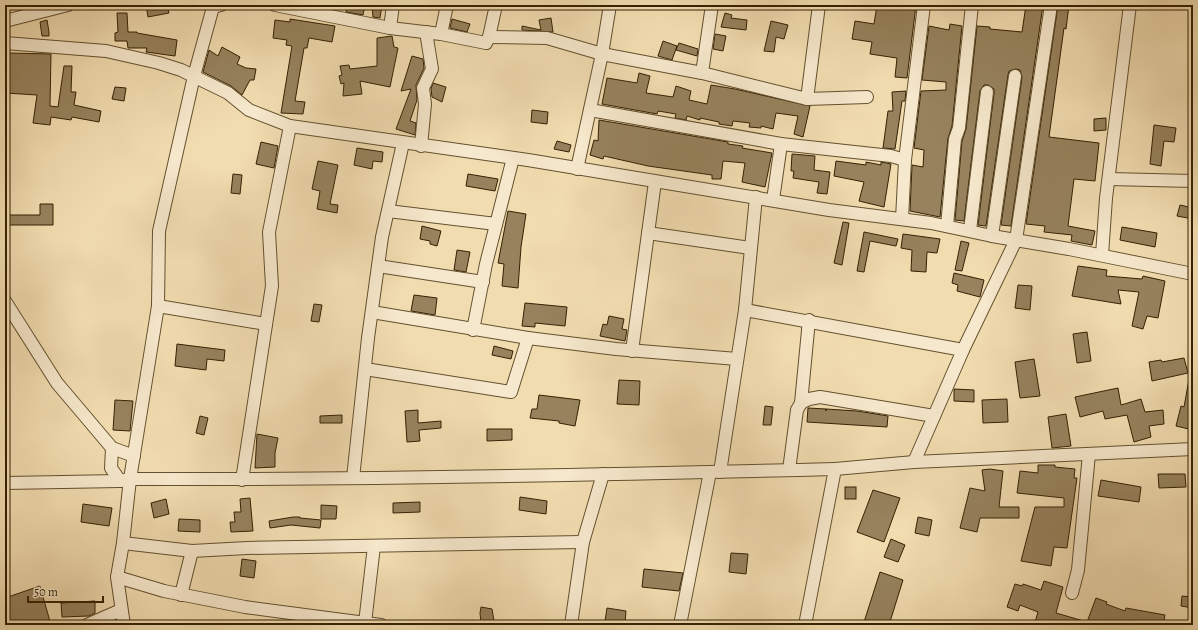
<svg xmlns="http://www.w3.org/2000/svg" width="1198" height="630" font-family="Alegreya,serif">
<rect width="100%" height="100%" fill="#f1dcb0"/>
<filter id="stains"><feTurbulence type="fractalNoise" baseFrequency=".005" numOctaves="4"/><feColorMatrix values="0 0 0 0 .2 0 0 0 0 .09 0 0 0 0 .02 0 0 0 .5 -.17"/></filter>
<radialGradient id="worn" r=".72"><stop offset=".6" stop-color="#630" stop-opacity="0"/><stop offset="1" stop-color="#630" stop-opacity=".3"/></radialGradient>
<g fill="#96825d" stroke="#342103">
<polygon points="146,5 167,5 169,13 148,17"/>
<polygon points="347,5 365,5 363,15 346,12"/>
<polygon points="372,5 382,5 380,18 373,17"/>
<polygon points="877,5 903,8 904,5 916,5 907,78 895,77 897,58 870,54 872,42 852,39 855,21 874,24"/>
<polygon points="1026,5 1043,5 1011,226 1001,225 1022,77 1020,70 1016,69 1009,71 1008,75 986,226 978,225 994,93 994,89 988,85 984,85 980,91 964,221 955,220 962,141 966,129 977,26 990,27 990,29 1022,32"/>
<polygon points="1058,5 1069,5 1066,29 1064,28 1049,137 1099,143 1095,181 1074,179 1068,226 1095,231 1092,245 1071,241 1072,235 1044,232 1045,226 1026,224"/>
<polygon points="117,13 127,13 128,32 137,32 137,33 177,40 175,56 146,52 147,48 128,48 127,41 115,41 115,33 118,32"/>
<polygon points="725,13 732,15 731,18 747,20 746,30 721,27"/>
<polygon points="551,18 553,32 522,30 522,26 541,30 539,20"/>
<polygon points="290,19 335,26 332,42 309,38 307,48 304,48 295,101 305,102 303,114 281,113 292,46 286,45 287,40 273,38 275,20 290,22"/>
<polygon points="452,19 470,24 467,32 450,28"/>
<polygon points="47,20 49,32 49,36 42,36 40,22"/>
<polygon points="771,21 788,25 784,39 776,37 774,52 764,51"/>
<polygon points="950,24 962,26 952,126 948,138 940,217 910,211 912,165 923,167 924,150 914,148 921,91 946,90 946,82 922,80 929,26 949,30"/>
<polygon points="715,34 726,36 723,51 713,49"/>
<polygon points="392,36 394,47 398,48 390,87 360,81 362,94 343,96 344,83 341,84 339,76 342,75 340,66 349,65 350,69 377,66 377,38"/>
<polygon points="663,41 677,46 672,60 658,56"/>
<polygon points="679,43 698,49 697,56 676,50"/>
<polygon points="222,47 240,57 237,64 246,68 256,69 254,80 250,80 242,95 231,86 203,72 209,50 218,56"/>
<polygon points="8,53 51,54 50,106 58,107 64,66 72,66 71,92 76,92 74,105 101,111 99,122 72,117 71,120 51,117 50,125 33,123 37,95 5,93 5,71 8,71"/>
<polygon points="412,56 423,59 424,68 416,85 417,100 410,121 416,123 415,135 396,129 411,89 401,91"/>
<polygon points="639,73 650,76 646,93 673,97 676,86 691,91 689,100 707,104 711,85 735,89 810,106 803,137 794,134 798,116 776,113 773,129 761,126 761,128 749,127 750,123 733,121 732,126 719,124 719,122 700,118 700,120 687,116 686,120 675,118 676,114 658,111 657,114 602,104 607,78 637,83"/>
<polygon points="433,83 446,87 442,102 432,97 431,89"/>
<polygon points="115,87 126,88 124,101 112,99"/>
<polygon points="906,91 905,101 902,101 895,149 883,148 888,111 893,111 892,92"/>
<polygon points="532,110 548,112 547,124 531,122"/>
<polygon points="1106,118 1106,130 1094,131 1094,119"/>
<polygon points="599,120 728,142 728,144 743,146 742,148 772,153 765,187 742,182 745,163 723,161 721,179 712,179 712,175 648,166 604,156 603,159 590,155 594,140 598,141"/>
<polygon points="1154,125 1176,128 1174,142 1164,141 1161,166 1150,164"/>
<polygon points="557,141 571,145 569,152 554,149"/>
<polygon points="261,142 278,146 274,168 256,164"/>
<polygon points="357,148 383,152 382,162 373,161 372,169 354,165"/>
<polygon points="792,154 815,156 814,170 830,172 827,194 817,193 819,182 793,178 794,171 791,171"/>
<polygon points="318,161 338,165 330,204 338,205 337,213 317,209 320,191 312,189"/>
<polygon points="836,161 866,165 866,162 881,165 881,162 891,164 884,207 859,201 864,182 834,176"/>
<polygon points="233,174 242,175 240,194 231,193"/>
<polygon points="468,174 498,179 495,191 466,186"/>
<polygon points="40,204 53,204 53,225 5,225 5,215 40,215"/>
<polygon points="1180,205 1193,208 1193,219 1177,216"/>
<polygon points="508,211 526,214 521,247 518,288 502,286 504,264 498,263"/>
<polygon points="843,222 849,223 842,265 834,263"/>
<polygon points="422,226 441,231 437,246 430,244 430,241 420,239"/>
<polygon points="1122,227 1157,233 1155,247 1120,240"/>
<polygon points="864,232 898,239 896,246 870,241 864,272 857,271"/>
<polygon points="903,234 940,239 937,253 927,252 926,272 911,271 912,250 901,248"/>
<polygon points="961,241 969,243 962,271 955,270"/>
<polygon points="457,250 470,252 466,272 454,270"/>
<polygon points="1078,266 1107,270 1106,276 1142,279 1143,276 1165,281 1158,318 1147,316 1143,329 1132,326 1139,292 1118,290 1121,304 1072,296"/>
<polygon points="954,273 984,280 980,297 957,291 958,285 952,283"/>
<polygon points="1018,285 1032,286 1030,310 1015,308"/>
<polygon points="414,295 437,298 435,315 411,311"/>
<polygon points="525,303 567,307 565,326 535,323 535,327 522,326"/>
<polygon points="314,304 322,305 319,322 311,321"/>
<polygon points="609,316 624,319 622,329 627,330 625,341 600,336 603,324 607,325"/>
<polygon points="1087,332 1091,361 1077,363 1073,334"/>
<polygon points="177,344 225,350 224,361 207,359 206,370 175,366"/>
<polygon points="494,346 513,351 511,359 492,355"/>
<polygon points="1184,358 1188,373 1152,381 1149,362 1161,360 1162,362"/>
<polygon points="1034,359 1040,396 1020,398 1015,362"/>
<polygon points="1189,379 1193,379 1193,430 1176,426 1181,406 1184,407"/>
<polygon points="619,380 640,381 639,405 617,404"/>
<polygon points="1118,388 1121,405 1141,399 1145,412 1163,410 1164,424 1149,426 1151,437 1134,442 1127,415 1105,419 1103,411 1080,417 1075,397"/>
<polygon points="954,389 974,390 974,402 954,401"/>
<polygon points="539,395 580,400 575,426 559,423 559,421 530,418 532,409 537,409"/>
<polygon points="1007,399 1008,422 983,423 982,400"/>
<polygon points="115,400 133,401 130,431 113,430"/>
<polygon points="765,406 773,407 771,425 763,425"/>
<polygon points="808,408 826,409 826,411 826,409 857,411 888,416 887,427 807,422"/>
<polygon points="418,410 418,423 441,421 441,428 419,430 420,441 407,442 405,411"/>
<polygon points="1066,414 1071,446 1052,448 1048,417"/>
<polygon points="342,415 342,423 320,423 320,416"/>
<polygon points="200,416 208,418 204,435 196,433"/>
<polygon points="487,429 512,429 512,440 487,441"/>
<polygon points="257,434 278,438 275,453 275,467 255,468"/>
<polygon points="1038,465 1055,465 1055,467 1075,469 1074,478 1077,478 1067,548 1054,547 1051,566 1021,561 1035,507 1064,507 1064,498 1017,493 1020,471 1038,473"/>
<polygon points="990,469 1003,471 999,507 1019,507 1019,518 980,518 977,532 960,528 970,488 985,491 982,470"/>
<polygon points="1158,474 1185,474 1186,487 1159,488"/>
<polygon points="1101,480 1141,487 1139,502 1098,496"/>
<rect x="845" y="487" width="11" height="12"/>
<polygon points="873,490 900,498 884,542 857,532"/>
<polygon points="520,497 547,501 546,514 519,510"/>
<polygon points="250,498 253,531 231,532 230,522 235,522 234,512 241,512 240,499"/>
<polygon points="166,499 169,514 154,518 151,503"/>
<polygon points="420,502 420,512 393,513 393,503"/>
<polygon points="83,504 112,508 109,526 81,522"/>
<polygon points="321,505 337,506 336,519 321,519"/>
<polygon points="293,517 300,517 300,518 321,520 320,528 291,525 270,528 269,521"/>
<polygon points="918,517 932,520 929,536 915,533"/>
<polygon points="179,519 200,520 200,532 178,531"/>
<polygon points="891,539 905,545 898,562 884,557"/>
<polygon points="731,553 748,554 746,574 729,572"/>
<polygon points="242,559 256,561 254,578 240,576"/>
<polygon points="644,569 683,573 679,591 642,587"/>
<polygon points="880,572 903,580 889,625 872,625 864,622"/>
<polygon points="1044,581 1063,587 1056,613 1087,622 1096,598 1107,602 1106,604 1125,611 1126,608 1165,615 1163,625 1046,625 1035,622 1038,612 1020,605 1018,611 1007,607 1015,584 1022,586 1023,584 1041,590"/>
<polygon points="40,586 51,625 10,625 5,610 5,598"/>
<polygon points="1182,596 1193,597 1193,608 1181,606"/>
<polygon points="95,601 95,613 89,616 62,617 61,603"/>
<polygon points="481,607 492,609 494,621 481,623 480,613"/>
<polygon points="607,608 626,611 625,623 605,621"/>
</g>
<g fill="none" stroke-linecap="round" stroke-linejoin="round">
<defs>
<g id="minor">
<polyline points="275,5 390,28 441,34 486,43 489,37 496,5"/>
<polyline points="5,21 68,5"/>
<polyline points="390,28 393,5"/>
<polyline points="441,34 447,5"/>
<polyline points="489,37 547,38 602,54 702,73 807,99 867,97"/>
<polyline points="5,43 106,51 159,63 181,70 228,93 249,110 290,126 528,160 829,210 931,223 992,236 1069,249 1193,274"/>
<polyline points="702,73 712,5"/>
<polyline points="807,99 819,5"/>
<polyline points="590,110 781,144 891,156 905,160"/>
<polyline points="421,146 425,104 423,88 432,69 426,32"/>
<polyline points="577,169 602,54 610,5"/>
<polyline points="1109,179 1193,181"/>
<polyline points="773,200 781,144"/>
<polyline points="388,211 496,224"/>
<polyline points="902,219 905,160 924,5"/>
<polyline points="947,226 955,139 959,128 972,5"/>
<polyline points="970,230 987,92"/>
<polyline points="648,233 750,248"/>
<polyline points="992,236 1015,76"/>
<polyline points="1102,255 1106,198 1130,5"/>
<polyline points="378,266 483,282"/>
<polyline points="5,301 57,383 112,448 134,456"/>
<polyline points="158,306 266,324"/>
<polyline points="745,310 963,350"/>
<polyline points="372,312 528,338 616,349 737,359"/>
<polyline points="473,330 486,264 513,158"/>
<polyline points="632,351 655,182"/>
<polyline points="365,369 511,392 528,338"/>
<polyline points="801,403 809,399 820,397 934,416"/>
<polyline points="112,448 111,468 120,481"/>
<polyline points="914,462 963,350 1016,240 1051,5"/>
<polyline points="789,470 797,410 801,403 809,320"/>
<polyline points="720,472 745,310 756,197"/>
<polyline points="353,478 368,338 382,237 403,143"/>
<polyline points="242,480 272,286 269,232 290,126"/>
<path d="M5 483 120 481 130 479C365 480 600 475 835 469"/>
<polyline points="123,543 192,551 247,548 583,542"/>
<polyline points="117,577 164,591 245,607 381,625"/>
<polyline points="1072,593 1078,570 1089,454"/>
<polyline points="181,595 192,551"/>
<polyline points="365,623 374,546"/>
<polyline points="87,625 121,610"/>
<polyline points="124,625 117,577 123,543 130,479 158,306 159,231 194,76 213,7 221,5"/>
<polyline points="571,625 583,542 603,474"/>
<polyline points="680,625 710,472"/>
<polyline points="805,625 835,469 914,462 1193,449"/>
</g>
</defs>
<use href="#minor" stroke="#63502e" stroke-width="14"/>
<use href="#minor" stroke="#f6e8cc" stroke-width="12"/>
</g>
<rect width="1198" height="630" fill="none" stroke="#f1dcb0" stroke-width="20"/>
<rect x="6" y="6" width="1186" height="618" fill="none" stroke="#342103" stroke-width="2"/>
<rect x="10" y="10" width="1178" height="610" fill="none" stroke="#342103"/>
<path d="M28 596v6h75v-6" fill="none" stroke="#342103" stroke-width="2"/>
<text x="34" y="596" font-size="12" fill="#342103" stroke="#f6e8cc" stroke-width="3" paint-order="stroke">50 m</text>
<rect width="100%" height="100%" filter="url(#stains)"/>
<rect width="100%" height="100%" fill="url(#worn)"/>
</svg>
